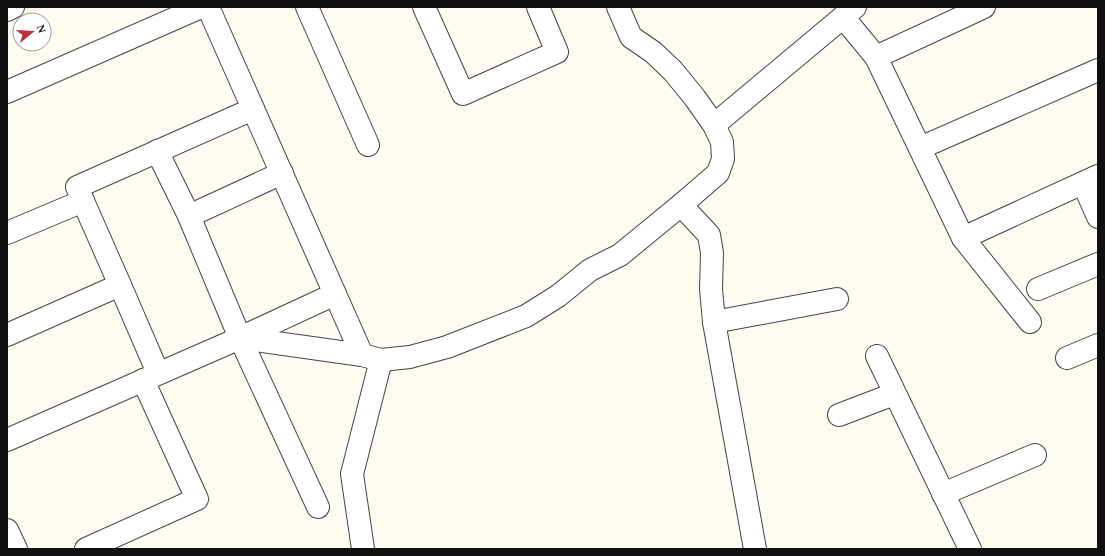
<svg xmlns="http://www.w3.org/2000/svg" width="1105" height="556" font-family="Georgia,serif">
<rect width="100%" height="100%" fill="#fefbf3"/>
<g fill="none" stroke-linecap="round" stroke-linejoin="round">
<defs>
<g id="minor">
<polyline points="208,7 362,355"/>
<polyline points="307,7 368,145"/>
<polyline points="424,7 463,94 557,52 538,7"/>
<polyline points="7,10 13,7"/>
<polyline points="843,17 876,57 984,7"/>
<polyline points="876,57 963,238 1030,322"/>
<polyline points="7,92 201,7"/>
<polyline points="714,125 855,7"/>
<polyline points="920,148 1098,70"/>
<polyline points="157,151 189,216 240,338 318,507"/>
<polyline points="1083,183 1098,217"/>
<polyline points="83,201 120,285 158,373"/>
<polyline points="681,205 709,235 712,253 711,289 714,322 755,549"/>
<polyline points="189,216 282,173"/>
<polyline points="7,233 83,201 77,187 253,109"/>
<polyline points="963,238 1098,176"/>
<polyline points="1038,289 1098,264"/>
<polyline points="714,322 837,299"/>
<polyline points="7,335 120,285"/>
<polyline points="240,338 335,294"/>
<polyline points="877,356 970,549"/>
<polyline points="1067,358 1098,345"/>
<polyline points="839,415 894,394"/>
<polyline points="7,440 240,338 362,355 381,360 410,357 447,347 526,316 558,296 590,270 620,255 681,205 718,173 723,159 722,142 714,125 695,98 673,71 653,52 631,37 618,7"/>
<polyline points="943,494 1035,455"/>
<polyline points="7,530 16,549"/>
<polyline points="86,549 197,499 143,380"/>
<polyline points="363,549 352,474 381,360"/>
</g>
</defs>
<use href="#minor" stroke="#434343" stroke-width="24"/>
<use href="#minor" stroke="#fff" stroke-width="22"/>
</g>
<rect width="1105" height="556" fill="none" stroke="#101010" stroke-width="16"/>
<g transform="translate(32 32) rotate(72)"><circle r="19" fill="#ffffff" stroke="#9f9f9f"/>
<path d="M0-3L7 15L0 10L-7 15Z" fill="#b83042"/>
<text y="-6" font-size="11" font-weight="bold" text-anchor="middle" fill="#101010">N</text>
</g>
</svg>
